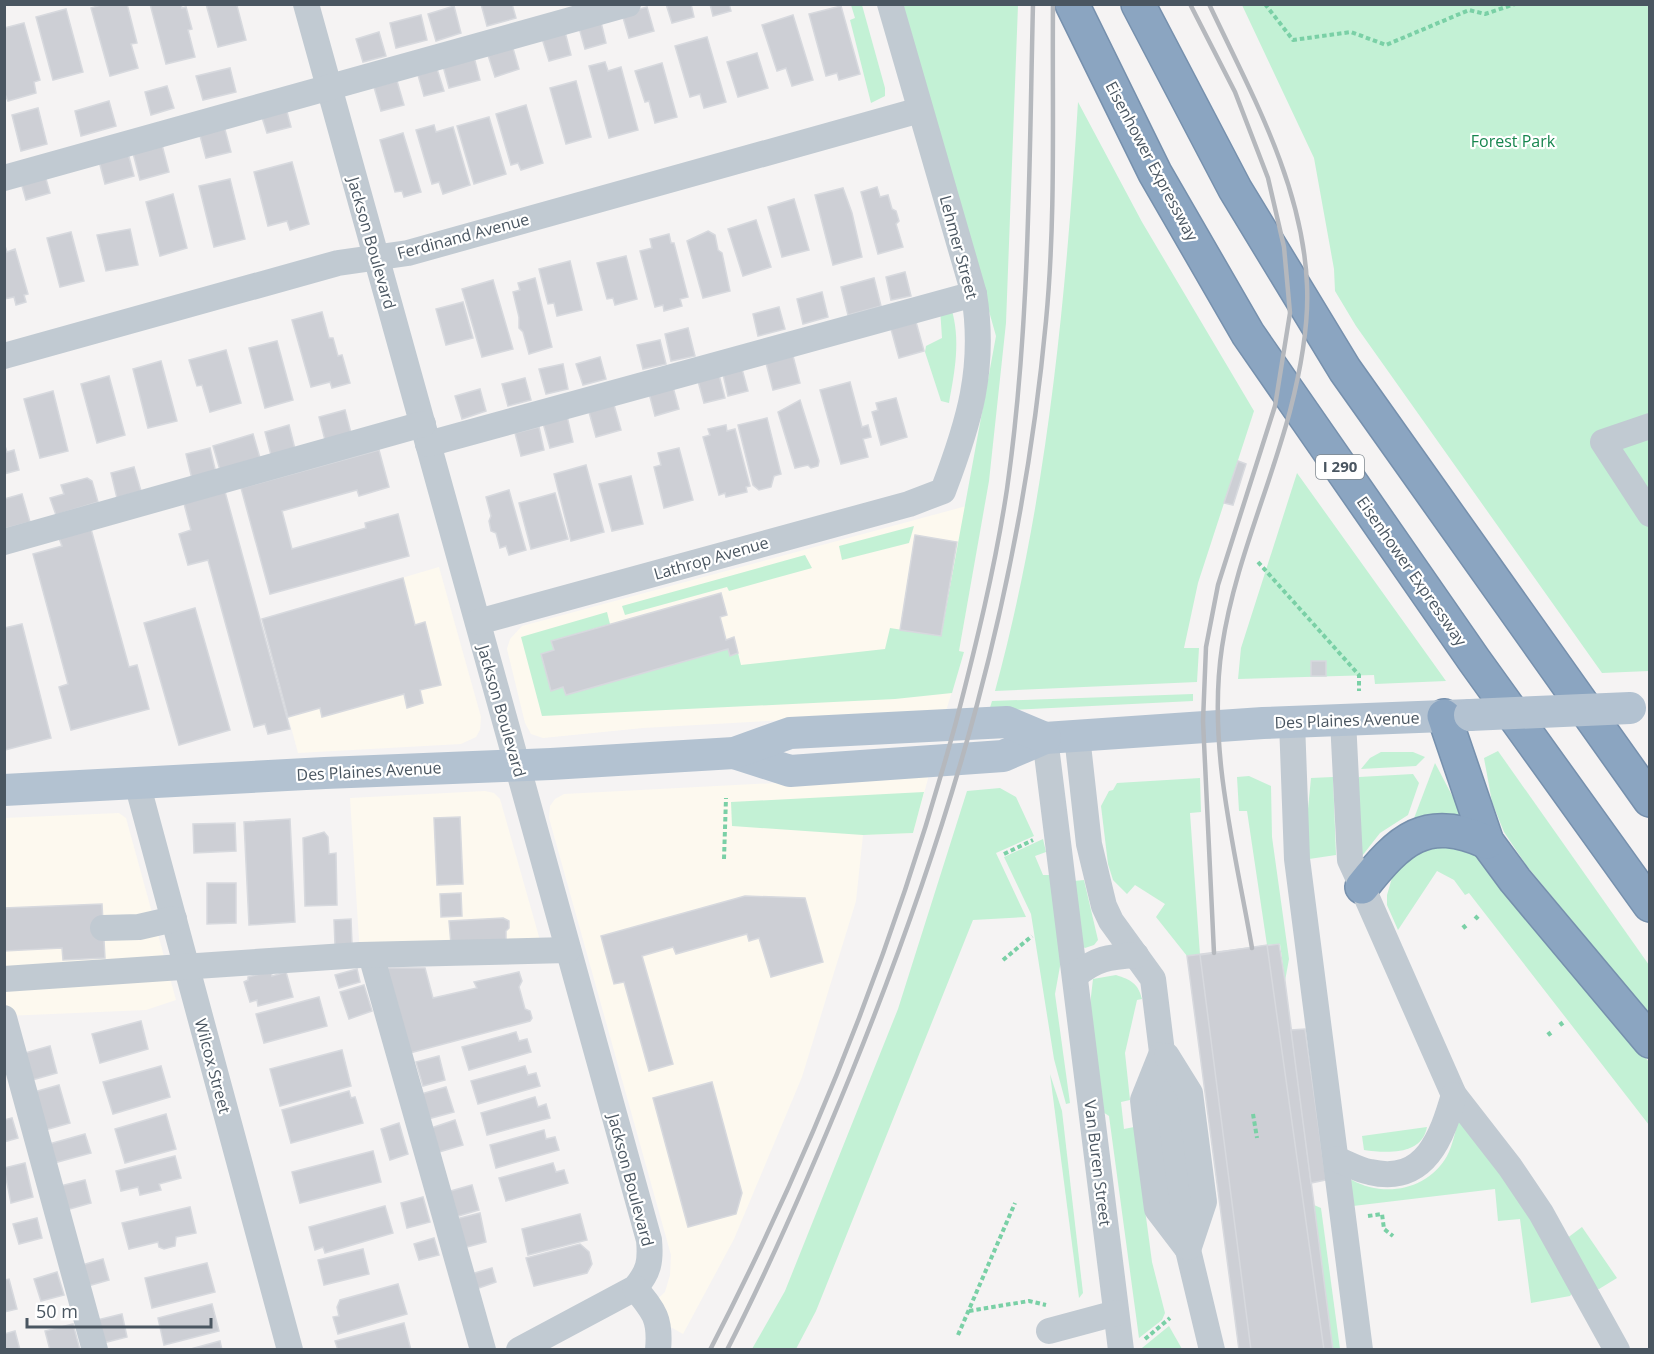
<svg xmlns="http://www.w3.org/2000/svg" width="1654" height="1354" font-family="'Open Sans',sans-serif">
<rect width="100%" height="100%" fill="#f5f3f3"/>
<g fill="#fdf9ef">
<polygon points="985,501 959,651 964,652 946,711 643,728 543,738 531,734 525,723 507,649 510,639 522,626"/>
<polygon points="439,567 481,717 480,730 476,737 461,744 298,753 262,619"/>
<polygon points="929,775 913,833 863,835 856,901 802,1077 734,1239 683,1334 658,1320 650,1306 665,1292 670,1275 671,1255 549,818 550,806 555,799 564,794"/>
<polygon points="485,791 494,793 500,799 543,951 360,955 350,798"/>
<polygon points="119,813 126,818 176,1000 146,1010 5,1016 4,818"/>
</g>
<g fill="#c3f1d5">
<polygon points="851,5 862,5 885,88 885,96 871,103 850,20 855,18"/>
<polygon points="903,5 1018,5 1006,323 989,481 959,651 964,652 952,693 895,699 542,716 521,637 607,612 610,624 551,641 554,650 552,690 563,687 566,695 728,649 731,656 738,653 741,665 885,649 890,628 941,636 996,336"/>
<polygon points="1242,5 1649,5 1649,671 1602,673 1356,326 1335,291 1334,269 1314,158"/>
<path d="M1078 102 1142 222 1254 411 1198 583 1184 648H1199L1197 682 995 691C1047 500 1066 299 1078 102Z"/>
<path d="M951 307C961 340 955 370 949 403L941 401 925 352 926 346 942 338 940 308Z"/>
<polygon points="1297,473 1446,681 1375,684 1374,675 1238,679 1241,648"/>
<polygon points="914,526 909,543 842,560 839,546"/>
<polygon points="805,555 812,568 729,591 727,587 625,615 622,606"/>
<polygon points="1193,694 1193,701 989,711 992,701"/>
<polygon points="1498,751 1649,965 1649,1014 1526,865 1504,832 1492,802 1484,758"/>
<polygon points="1381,752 1413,752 1425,757 1416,766 1361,769 1370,758"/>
<polygon points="1435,763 1455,801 1460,816 1413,821"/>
<polygon points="1413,774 1419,783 1408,815 1380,833 1362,856 1357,786 1359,777"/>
<polygon points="1249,776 1271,786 1272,837 1289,959 1285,981 1280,944 1267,945 1247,811 1239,811 1237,777"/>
<polygon points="1333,777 1336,855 1309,859 1307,819 1311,778"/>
<polygon points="1200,778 1201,812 1190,813 1200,955 1187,956 1156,917 1165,904 1135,885 1127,894 1113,880 1108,864 1101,806 1109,791 1113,790 1117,783"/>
<polygon points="1000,788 1016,797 1034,836 996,853 1026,917 973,920 816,1311 796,1349 752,1349 785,1291 898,1009 967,791"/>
<polygon points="924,792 913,833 863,835 732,826 731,802"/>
<polygon points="1043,839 1046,852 1035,856 1043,875 1050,875 1062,955 1055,994 1070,1103 1066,1104 1054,1059 1031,914 1004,857"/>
<polygon points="1446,845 1470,852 1478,858 1649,1062 1649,1125 1469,893 1465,895 1454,880 1437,871 1398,930 1387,905 1387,895 1394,871 1418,849"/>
<polygon points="1084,880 1098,940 1094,945 1085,948 1082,946 1074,881"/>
<path d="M1116 975C1131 980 1138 983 1142 999L1137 1000 1125 1053 1130 1100 1121 1102 1124 1129 1134 1127 1152 1262 1165 1313 1162 1320 1139 1338 1109 1116 1100 1110 1090 1005 1093 979Z"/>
<polygon points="1050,1074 1062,1111 1083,1293 1079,1298"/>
<path d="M1459 1119 1521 1202 1573 1292 1570 1296 1531 1303 1520 1219 1498 1221 1495 1189 1353 1206 1348 1181 1352 1180C1384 1198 1428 1190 1447 1156 1453 1145 1455 1131 1459 1119Z"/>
<path d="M1427 1127C1422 1156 1385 1153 1364 1150L1362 1136Z"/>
<polygon points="1314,1205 1321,1208 1340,1349 1333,1349"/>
<polygon points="1582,1227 1617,1278 1599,1289 1593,1288 1566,1239"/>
<polygon points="1169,1326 1182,1349 1142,1349 1142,1348"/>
</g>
<g fill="#cdcfd5" stroke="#d7d9de" stroke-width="1.5">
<polygon points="104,4 127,4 137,43 131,44 138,68 110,76 91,8"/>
<polygon points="150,4 181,4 182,8 186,7 192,29 188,30 195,57 166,64"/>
<polygon points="206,4 241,4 237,6 246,40 218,47"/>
<polygon points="481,4 512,4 516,18 487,26"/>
<polygon points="666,4 691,4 694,17 672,23"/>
<polygon points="710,4 729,4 731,11 713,16"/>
<polygon points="454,6 461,33 436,41 428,14"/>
<polygon points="841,6 860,74 839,80 837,73 826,76 809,14"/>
<polygon points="647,7 654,31 629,38 622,14"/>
<polygon points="66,9 83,72 53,80 36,17"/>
<polygon points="421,15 427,40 396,48 390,23"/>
<polygon points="793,15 813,80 792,86 786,68 777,71 762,25"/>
<polygon points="600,18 606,43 585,49 578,24"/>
<polygon points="24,23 40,80 34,82 36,93 8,101 4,92 4,28"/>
<polygon points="564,28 571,55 549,61 541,35"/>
<polygon points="379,32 386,56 363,62 356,39"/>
<polygon points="707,37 726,102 704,108 700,94 690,97 675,46"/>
<polygon points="512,45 519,69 495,77 487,52"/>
<polygon points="757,53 768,88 738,97 727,62"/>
<polygon points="474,57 480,80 449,88 443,66"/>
<polygon points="605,62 608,71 621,67 638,130 609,138 589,66"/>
<polygon points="662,63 677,117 655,123 649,101 645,102 635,71"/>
<polygon points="230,68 236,92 203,100 196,76"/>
<polygon points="437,69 444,91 424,96 418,75"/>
<polygon points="397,81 404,105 381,111 374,87"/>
<polygon points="576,81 591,137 566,144 550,88"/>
<polygon points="167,86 174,108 151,115 145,92"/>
<polygon points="109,101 116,126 81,136 75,111"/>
<polygon points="526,105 543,163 521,170 518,163 511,165 496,114"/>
<polygon points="38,108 47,144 21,151 12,115"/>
<polygon points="286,108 291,127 267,133 261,114"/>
<polygon points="489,117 506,174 474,184 457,126"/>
<polygon points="434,125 436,132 453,127 470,185 443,194 439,182 432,184 416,130"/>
<polygon points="224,126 231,152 206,158 199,132"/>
<polygon points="403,133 421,192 404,197 402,191 395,192 380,140"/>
<polygon points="162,145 169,172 140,180 133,153"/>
<polygon points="128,153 134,176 105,184 99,161"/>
<polygon points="292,162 309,224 290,230 287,221 268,226 254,172"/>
<polygon points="44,172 50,193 26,200 20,179"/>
<polygon points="230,179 245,239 214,247 199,186"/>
<polygon points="877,187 880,197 888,195 892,209 896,211 899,221 896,224 903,247 878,254 861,192"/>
<polygon points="843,188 852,213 862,257 833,265 815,195"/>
<polygon points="173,194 187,248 160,256 146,202"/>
<polygon points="794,199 809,250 782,257 768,207"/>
<polygon points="756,220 771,267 743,276 728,229"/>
<polygon points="130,229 138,265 106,271 97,235"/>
<polygon points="708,231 715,235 718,250 722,253 730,291 703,298 687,241"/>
<polygon points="71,232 84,281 60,287 47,238"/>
<polygon points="669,234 671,243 674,243 688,297 680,299 682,306 664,311 663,305 655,307 640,251 652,248 650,239"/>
<polygon points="5,246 7,252 15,249 28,294 24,295 26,302 16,305 14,297 4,299"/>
<polygon points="626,256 637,299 615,305 613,298 607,299 597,263"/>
<polygon points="570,261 582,310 557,316 554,303 548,304 539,269"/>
<polygon points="905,272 911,296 891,300 886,277"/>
<polygon points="535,278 552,347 529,354 523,332 519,328 519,317 513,292 520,290 518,283"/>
<polygon points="874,278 881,306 848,315 841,287"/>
<polygon points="493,280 513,349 482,357 462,289"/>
<polygon points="822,292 828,317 803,324 797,299"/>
<polygon points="463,302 473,338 446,345 436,309"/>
<polygon points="779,307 785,329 758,336 753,314"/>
<polygon points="322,312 329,338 333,338 338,356 342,355 350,383 332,388 330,382 311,387 292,320"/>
<polygon points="916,322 924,351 899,358 891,329"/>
<polygon points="688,328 695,356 671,361 665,334"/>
<polygon points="660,340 666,364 643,369 637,345"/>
<polygon points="277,341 293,400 265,408 249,348"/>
<polygon points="226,350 241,403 210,412 202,385 197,386 189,360"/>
<polygon points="793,356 800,383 773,390 766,363"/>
<polygon points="600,357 606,379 583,385 576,364"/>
<polygon points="161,361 177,421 148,428 133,369"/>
<polygon points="563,364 568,389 546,394 539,369"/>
<polygon points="742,369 748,391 728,396 723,374"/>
<polygon points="719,375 725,398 704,403 698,381"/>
<polygon points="109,376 125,435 97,443 81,384"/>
<polygon points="525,378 531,400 508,406 502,384"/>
<polygon points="850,382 862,427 868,425 871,437 863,439 868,457 841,464 820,390"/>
<polygon points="673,387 679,409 655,416 649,393"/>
<polygon points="480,389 486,411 462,419 455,396"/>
<polygon points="53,391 68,451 40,458 24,399"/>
<polygon points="896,398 907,437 881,445 872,412 878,410 876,403"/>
<polygon points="800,400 819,461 818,466 811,468 808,465 795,468 778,412"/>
<polygon points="614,405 621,430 596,437 589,412"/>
<polygon points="345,410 351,433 325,440 319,417"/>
<polygon points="567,416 573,442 550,448 543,423"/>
<polygon points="767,418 781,474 774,476 771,487 759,490 753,485 738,425"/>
<polygon points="289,425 295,449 271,455 265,432"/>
<polygon points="726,425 727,431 735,429 750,486 746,487 747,492 726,497 725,493 719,495 703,437 710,435 708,429"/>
<polygon points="539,427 544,450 521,456 515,433"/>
<polygon points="253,434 260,458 220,470 213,446"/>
<polygon points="4,443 7,452 14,450 19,470 4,474"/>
<polygon points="210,448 216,473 192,479 186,454"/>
<polygon points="679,448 693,500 664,508 654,467 661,465 658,453"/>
<polygon points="379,450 389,487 359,496 357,490 282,511 292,549 366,528 365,523 398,514 409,556 270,594 241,488"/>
<polygon points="1238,461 1246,464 1233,505 1224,503"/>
<polygon points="586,465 604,532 571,541 554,474"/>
<polygon points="134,467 141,491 117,498 111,473"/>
<polygon points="631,476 643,524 612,531 599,484"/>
<polygon points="87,478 92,481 98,502 56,515 50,498 64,494 61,485"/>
<polygon points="224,488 290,729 268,734 265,724 254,727 208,560 188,565 179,534 191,530 183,500"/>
<polygon points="509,490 526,550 509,555 506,546 500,548 496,533 491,531 489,521 491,516 486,497"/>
<polygon points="555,493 568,539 531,549 519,503"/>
<polygon points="22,494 30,522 4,529 4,499"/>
<polygon points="91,529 129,667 137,665 149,709 71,730 59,687 68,684 33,554 62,546 59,538"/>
<polygon points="915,535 957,542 941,636 900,630"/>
<polygon points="403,578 415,625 425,622 441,685 420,690 423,703 407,708 404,694 322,717 320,708 288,717 262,619"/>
<polygon points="721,593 727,615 720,617 726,640 734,637 738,653 730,656 728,649 566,695 563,687 551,691 541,654 554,650 551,641"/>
<polygon points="195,608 230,730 179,745 144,623"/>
<polygon points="22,624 51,738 5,750 4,628"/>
<rect x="1311" y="661" width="15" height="15"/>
<polygon points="460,817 463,884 437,885 434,818"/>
<polygon points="290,819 295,922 249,925 244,822"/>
<polygon points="235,823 236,851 194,853 193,824"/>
<polygon points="324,832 328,837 329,854 336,853 337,905 305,906 303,838"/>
<polygon points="207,883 236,883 236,923 207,924"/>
<polygon points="461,893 462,916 441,917 440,894"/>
<polygon points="745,896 805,898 823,962 771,977 759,938 749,941 747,934 676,954 673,947 642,956 673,1064 649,1071 624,982 614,984 601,936"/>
<polygon points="102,904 105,958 63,960 62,948 4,951 4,908"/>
<polygon points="503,918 509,921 509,928 506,931 506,941 451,944 449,921"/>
<polygon points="351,919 352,944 335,945 334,920"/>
<polygon points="1279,944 1285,981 1333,1350 1239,1350 1187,956"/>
<polygon points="1267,945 1297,1158 1324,1350 1251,1350 1200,955"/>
<polygon points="382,968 425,968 433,998 477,988 474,982 519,972 522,981 519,987 525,1009 530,1011 532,1018 530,1021 406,1054"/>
<polygon points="357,969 360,982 339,988 335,975"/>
<polygon points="271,971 272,976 286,972 293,997 258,1006 257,1000 250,1002 244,982 248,980 248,977"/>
<polygon points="364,985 372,1011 349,1019 340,992"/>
<polygon points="319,997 327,1026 264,1043 256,1014"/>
<polygon points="141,1021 148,1049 100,1063 92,1034"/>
<polygon points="1305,1029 1326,1180 1311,1183 1291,1030"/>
<polygon points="516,1032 519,1041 527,1039 531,1052 469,1070 462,1047"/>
<polygon points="50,1046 57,1073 32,1080 25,1053"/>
<polygon points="342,1050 351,1086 280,1106 270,1069"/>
<polygon points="439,1056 445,1080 423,1086 416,1062"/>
<polygon points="161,1066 170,1097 113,1114 103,1082"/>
<polygon points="525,1066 528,1075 536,1073 540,1086 478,1104 471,1081"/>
<polygon points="712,1082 742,1193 736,1214 688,1227 653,1098"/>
<polygon points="59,1085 70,1123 45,1130 34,1092"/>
<polygon points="446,1087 454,1112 428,1119 421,1094"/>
<polygon points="349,1091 351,1098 355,1097 363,1123 291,1143 282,1110"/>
<polygon points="535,1097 538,1107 546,1104 550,1118 487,1135 481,1113"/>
<polygon points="166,1114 176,1149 125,1163 115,1129"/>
<polygon points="12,1118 18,1138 4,1142 4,1120"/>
<polygon points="455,1120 463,1145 439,1152 431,1128"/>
<polygon points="399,1123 408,1154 390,1160 381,1129"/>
<polygon points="544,1130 546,1139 555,1137 559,1150 496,1168 490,1145"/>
<polygon points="85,1134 91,1153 54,1163 49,1144"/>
<polygon points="373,1151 381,1182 300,1203 292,1172"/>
<polygon points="175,1156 181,1178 159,1184 161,1190 140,1195 138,1187 121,1191 116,1171"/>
<polygon points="25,1163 33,1197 11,1203 4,1168"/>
<polygon points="553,1163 556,1172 564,1170 568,1183 506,1201 499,1178"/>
<polygon points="85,1180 91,1203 66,1210 60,1186"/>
<polygon points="472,1185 479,1210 455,1217 447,1192"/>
<polygon points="423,1197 430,1222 407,1228 401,1203"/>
<polygon points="385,1206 393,1233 325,1253 323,1247 315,1250 309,1227"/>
<polygon points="190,1207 196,1233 176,1237 175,1246 164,1249 159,1247 158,1242 129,1249 122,1223"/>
<polygon points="480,1213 486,1242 463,1248 456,1219"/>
<polygon points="580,1214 587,1240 528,1255 522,1229"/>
<polygon points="37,1218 42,1238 19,1244 13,1224"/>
<polygon points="434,1238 439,1255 419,1260 414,1244"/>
<polygon points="580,1244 589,1252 592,1264 587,1273 534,1286 526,1258"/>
<polygon points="363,1249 369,1274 324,1285 318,1260"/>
<polygon points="103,1259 109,1280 88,1286 82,1265"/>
<polygon points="207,1263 215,1292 152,1308 145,1278"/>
<polygon points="492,1268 496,1282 476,1289 471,1274"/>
<polygon points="57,1272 64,1295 41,1301 34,1279"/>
<polygon points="9,1279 17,1309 4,1312 4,1280"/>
<polygon points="398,1284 407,1314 338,1334 333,1317 339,1316 337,1307 340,1300"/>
<polygon points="212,1304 219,1331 164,1345 158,1318"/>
<polygon points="122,1314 127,1337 103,1343 97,1320"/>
<polygon points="404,1323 411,1350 338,1350 335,1341"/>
<polygon points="73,1324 80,1350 50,1350 45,1331"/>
<polygon points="15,1331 20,1350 4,1350 4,1334"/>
<polygon points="220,1341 222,1350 187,1350"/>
</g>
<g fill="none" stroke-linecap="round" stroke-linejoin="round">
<defs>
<g id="highway">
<polyline points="1072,4 1155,173 1248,334 1474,660 1650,905"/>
<polyline points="1138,4 1235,189 1345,370 1650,800"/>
<polyline points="1444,716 1487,842 1515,880 1650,1041"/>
<path d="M1362 887C1399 840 1426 814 1487 842"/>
</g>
</defs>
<use href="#highway" stroke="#7690ad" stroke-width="36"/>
<g stroke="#7ad0a6" stroke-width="4" stroke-dasharray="4.5 3" stroke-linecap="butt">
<polyline points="1265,4 1293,40 1351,32 1386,45 1469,10 1485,14 1515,4"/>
<polyline points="1258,562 1359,675 1359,691"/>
<polyline points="1004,854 1033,840"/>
<polyline points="724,859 726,798"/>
<polyline points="1475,916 1479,920"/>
<polyline points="1463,925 1467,930"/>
<polyline points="1003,960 1032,936"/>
<polyline points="1560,1022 1563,1026"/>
<polyline points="1548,1032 1551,1036"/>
<polyline points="1253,1114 1257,1138"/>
<polyline points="1368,1216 1382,1214 1384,1229 1393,1236"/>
<polyline points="969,1311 1029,1301 1046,1305"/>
<polyline points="958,1335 1015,1203"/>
<polyline points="1145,1339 1170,1318"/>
</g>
<g stroke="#c1cad2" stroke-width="26">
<path d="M306 4 649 1240C651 1261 649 1272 635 1288L519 1350"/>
<polyline points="4,178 628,4"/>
<polyline points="4,356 338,263 408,253 920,110"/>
<polyline points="1650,426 1603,442 1650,514"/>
<polyline points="428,444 974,294"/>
<polyline points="4,542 423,424"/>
<path d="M478 622 909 504 943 491C969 423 986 368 974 294L890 4"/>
<polyline points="1343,720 1350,860 1356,873 1454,1095 1510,1167 1541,1213 1617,1350"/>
<polyline points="1292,722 1297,859 1360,1350"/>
<polyline points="1077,736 1089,844 1104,906 1111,921 1153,979 1181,1207 1188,1250 1212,1350"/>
<polyline points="1045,738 1121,1350"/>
<polyline points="137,783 290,1350"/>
<polyline points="103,928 139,927 174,919"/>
<polyline points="371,955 483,1350"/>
<path d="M1075 976C1096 958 1109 957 1136 955"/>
<polyline points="4,979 360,955 568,950"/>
<polyline points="4,1018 95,1350"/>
<polyline points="1161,1055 1143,1100 1145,1118 1157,1209 1186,1247"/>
<polyline points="1167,1056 1190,1093 1204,1202 1189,1247"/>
<path d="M1336 1159C1347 1163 1358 1170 1370 1172 1426 1185 1442 1136 1454 1095"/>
<path d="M635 1288C654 1311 661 1319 658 1350"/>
<polyline points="1049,1331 1116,1313"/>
</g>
<g stroke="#b3c2d1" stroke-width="32">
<polyline points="734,753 790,771 1003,756 1045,738 1263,723 1470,715"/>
<polyline points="4,790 325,773 551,764 734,753 790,733 1007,722 1045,738"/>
</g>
<use href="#highway" stroke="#8ba5c1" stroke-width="33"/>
<g stroke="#b5b8bd" stroke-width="4.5">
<polyline points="1190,4 1235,92 1268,178 1284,247 1290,313 1275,406 1218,585 1206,647 1203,721 1214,953"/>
<path d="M1209 4C1251 93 1303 185 1307 285 1309 325 1300 372 1290 411 1269 490 1234 566 1222 647 1207 747 1235 849 1252 948"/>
<path d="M710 1350C813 1150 897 939 956 722 976 645 995 568 1007 489 1030 328 1029 166 1033 4"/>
<path d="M727 1350C773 1260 813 1167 851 1074 952 825 1021 589 1046 321 1056 216 1052 110 1053 4"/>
</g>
<polyline stroke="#b3c2d1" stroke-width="32" points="1470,715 1630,708"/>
</g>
<g text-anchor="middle" stroke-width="4.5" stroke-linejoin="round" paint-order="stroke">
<rect fill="#fff" stroke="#808990" stroke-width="1.5" x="1316" y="455" width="48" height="24" rx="4.5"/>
<g font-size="15" font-weight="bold" fill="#4a5661">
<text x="1340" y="472">I 290</text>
</g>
<g font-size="16" fill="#17864f" stroke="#fff">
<text x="1513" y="147">Forest Park</text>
</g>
<g font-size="16" fill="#4a5661" stroke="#fff">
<text transform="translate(1152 161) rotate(62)" y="6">Eisenhower Expressway</text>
<text transform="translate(463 236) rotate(-15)" y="6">Ferdinand Avenue</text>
<text transform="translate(372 243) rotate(74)" y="6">Jackson Boulevard</text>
<text transform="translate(959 247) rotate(75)" y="6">Lehmer Street</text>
<text transform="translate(711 558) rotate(-16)" y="6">Lathrop Avenue</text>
<text transform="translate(1412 571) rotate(55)" y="6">Eisenhower Expressway</text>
<text transform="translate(502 711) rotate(74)" y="6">Jackson Boulevard</text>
<text transform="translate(1347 720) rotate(-2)" y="6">Des Plaines Avenue</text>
<text transform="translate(369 771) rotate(-3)" y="6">Des Plaines Avenue</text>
<text transform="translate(213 1066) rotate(75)" y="6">Wilcox Street</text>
<text transform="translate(1098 1163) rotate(83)" y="6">Van Buren Street</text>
<text transform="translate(631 1180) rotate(75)" y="6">Jackson Boulevard</text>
</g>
</g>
<rect width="1654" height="1354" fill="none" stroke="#4a5661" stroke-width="12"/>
<path d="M27 1318v9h184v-9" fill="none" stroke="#4a5661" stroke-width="3"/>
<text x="36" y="1318" font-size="18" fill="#4a5661" stroke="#ffffff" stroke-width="4.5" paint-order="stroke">50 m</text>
</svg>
